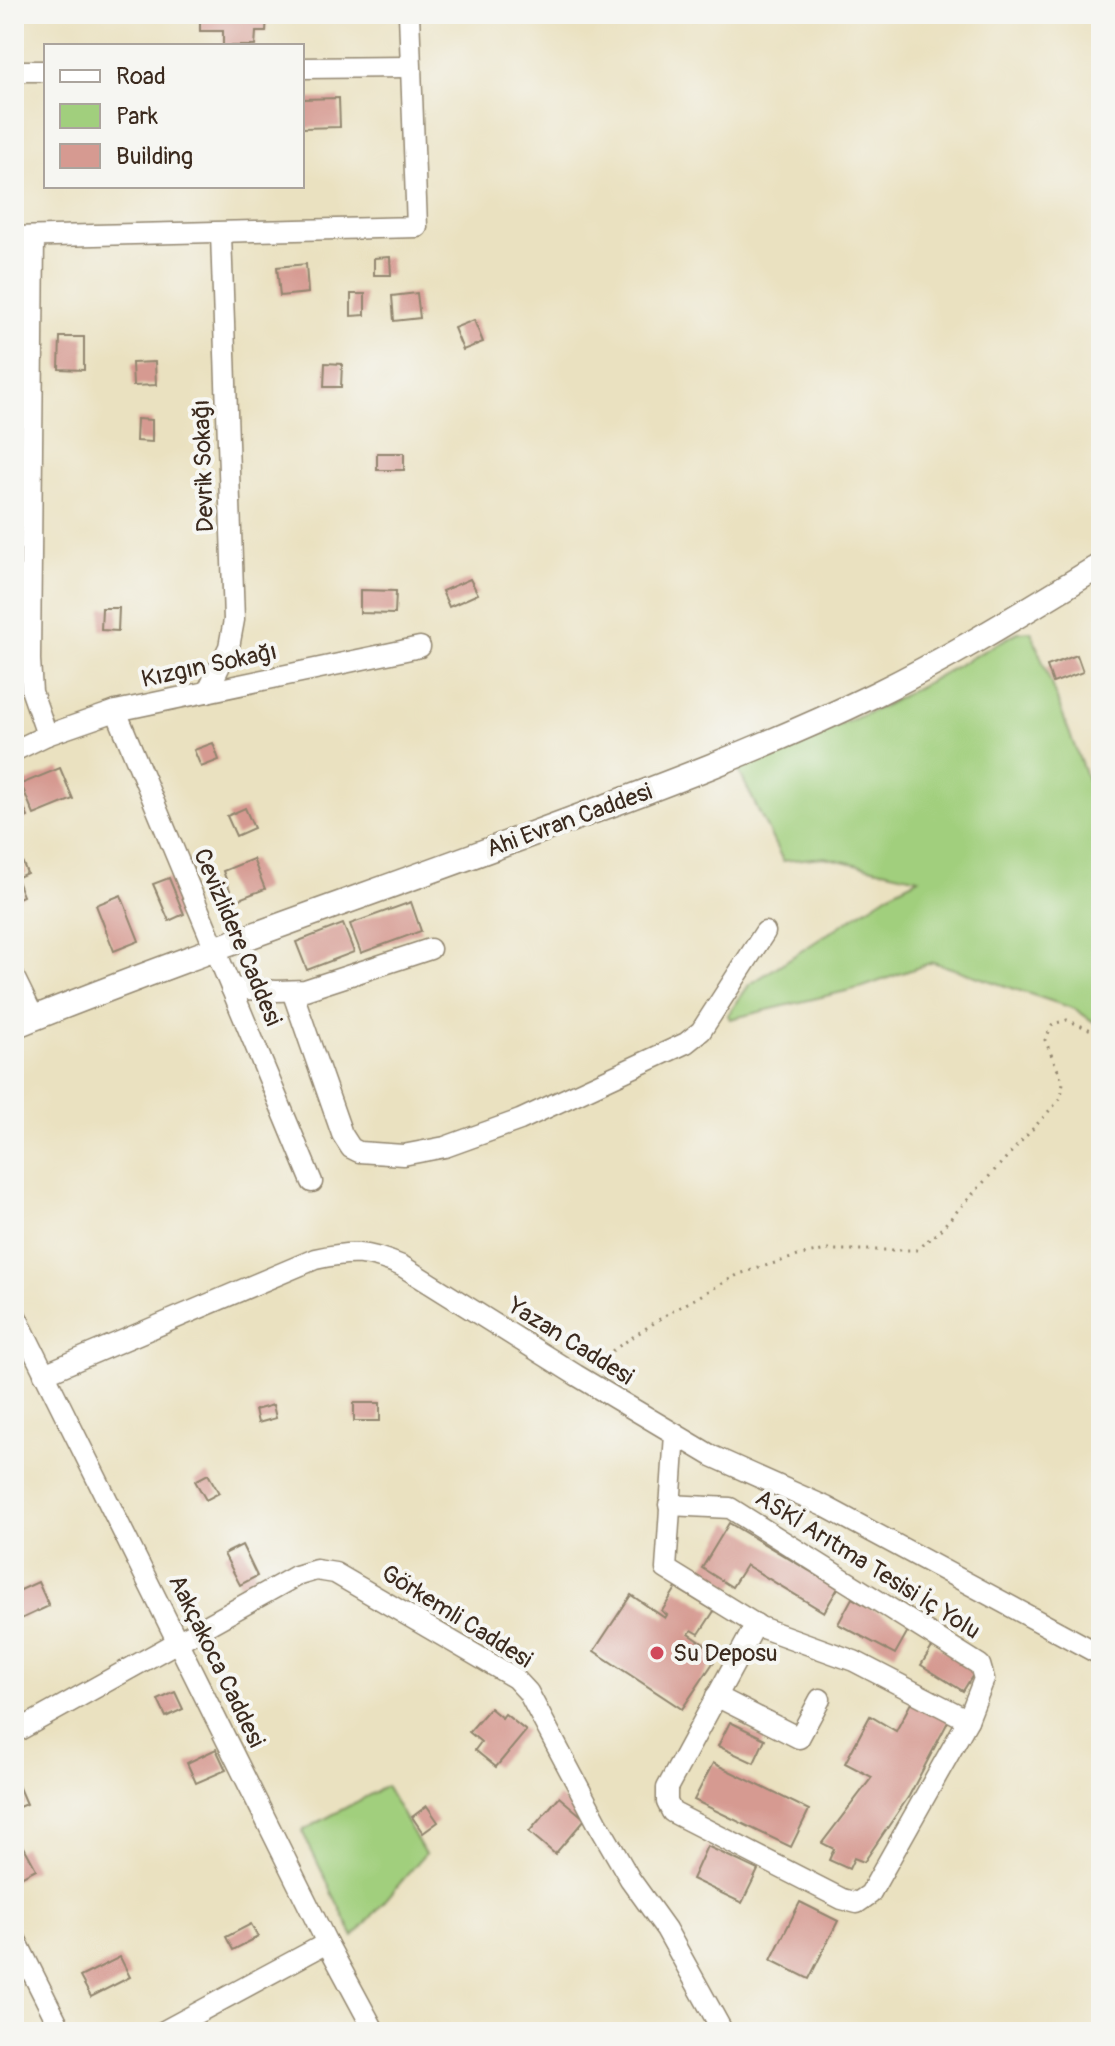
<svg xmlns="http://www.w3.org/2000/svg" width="1115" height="2046" font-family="Pangolin,sans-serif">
<rect width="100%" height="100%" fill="#f6f6f2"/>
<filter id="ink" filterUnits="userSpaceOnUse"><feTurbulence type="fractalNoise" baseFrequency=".0125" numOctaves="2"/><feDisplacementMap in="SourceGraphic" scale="16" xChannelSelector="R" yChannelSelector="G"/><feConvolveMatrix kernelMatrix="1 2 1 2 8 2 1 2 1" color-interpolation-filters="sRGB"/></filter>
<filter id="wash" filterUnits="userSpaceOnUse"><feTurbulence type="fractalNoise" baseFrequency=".006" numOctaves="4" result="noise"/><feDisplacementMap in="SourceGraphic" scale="32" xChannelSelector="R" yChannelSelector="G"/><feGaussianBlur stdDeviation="1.8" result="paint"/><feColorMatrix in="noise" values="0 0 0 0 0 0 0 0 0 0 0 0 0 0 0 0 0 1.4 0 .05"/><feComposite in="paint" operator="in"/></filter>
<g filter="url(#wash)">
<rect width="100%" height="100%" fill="#eae1c0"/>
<g fill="#a1cf7d" stroke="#6e7c4e" stroke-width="2">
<polygon points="1031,631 1101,816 1101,1027 1075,1009 933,962 863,987 730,1019 728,1015 749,985 895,890 919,878 824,857 783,861 738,769 884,706 1018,632"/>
<polygon points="386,1786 425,1854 354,1937 302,1831"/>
</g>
<g id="blocks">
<g fill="#d69a91">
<polygon points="200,14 267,14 266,32 256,32 255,46 223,46 223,31 200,31"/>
<polygon points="339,98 340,127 302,128 302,99"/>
<polygon points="390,257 391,275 374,275 374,258"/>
<polygon points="306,264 308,293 280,296 277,267"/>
<polygon points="417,293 420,318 394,321 392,296"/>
<polygon points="351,294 365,294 365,315 351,316"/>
<polygon points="474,320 483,342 463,350 454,328"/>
<polygon points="60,337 84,337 84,370 59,369"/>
<polygon points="155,362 156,385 133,386 132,363"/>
<polygon points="325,363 342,364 341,387 324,387"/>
<polygon points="137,419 152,420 152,442 136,441"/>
<rect x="377" y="453" width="27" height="17"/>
<polygon points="470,579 478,594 449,607 442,591"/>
<polygon points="360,590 396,591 395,614 360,613"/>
<polygon points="102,608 119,608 118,631 101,630"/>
<polygon points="1077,655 1083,672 1053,683 1047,666"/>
<polygon points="213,743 219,760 201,767 194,750"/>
<polygon points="60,768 73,799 34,815 21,784"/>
<polygon points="17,792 28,817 14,823 14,793"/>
<polygon points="245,808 254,828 236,836 227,816"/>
<polygon points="14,842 27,873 16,878 23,896 14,900"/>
<polygon points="253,859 265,889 234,901 223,871"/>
<polygon points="169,878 184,914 169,921 153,884"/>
<polygon points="121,895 139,941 114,951 96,905"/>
<polygon points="411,902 421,931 361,953 350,924"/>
<polygon points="343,924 354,952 307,970 296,942"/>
<rect x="354" y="1403" width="26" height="18"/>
<polygon points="273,1405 276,1418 258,1423 255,1410"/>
<polygon points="208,1474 219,1493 206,1500 195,1481"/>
<polygon points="729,1523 838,1588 824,1612 746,1565 732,1587 702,1568"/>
<polygon points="242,1545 257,1576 240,1585 224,1554"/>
<polygon points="38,1582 49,1606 21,1619 14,1604 14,1593"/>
<polygon points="676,1588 714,1611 699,1634 692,1630 689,1634 719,1654 682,1709 594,1651 631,1595 665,1618 667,1615 662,1611"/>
<polygon points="852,1598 909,1629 895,1654 838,1624"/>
<polygon points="934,1644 976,1670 963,1691 921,1665"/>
<polygon points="175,1692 183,1709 166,1717 158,1700"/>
<polygon points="913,1699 950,1718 909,1796 864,1862 854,1858 849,1869 829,1860 834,1849 822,1843 872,1777 845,1763 870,1716 896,1731"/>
<polygon points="490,1708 502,1718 505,1714 526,1731 496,1767 475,1750 481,1742 469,1732"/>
<polygon points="730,1722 765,1739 754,1763 718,1746"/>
<polygon points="216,1749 226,1770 196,1783 187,1763"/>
<polygon points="713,1763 809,1810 791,1847 694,1800"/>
<polygon points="14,1776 26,1804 14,1809"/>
<polygon points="559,1797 585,1819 555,1854 529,1832"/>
<polygon points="427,1806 438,1822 423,1833 412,1817"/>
<polygon points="707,1846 758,1870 742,1903 692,1879"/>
<polygon points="24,1847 36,1869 15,1880 14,1853"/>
<polygon points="800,1902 838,1921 809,1979 771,1960"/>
<polygon points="251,1924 258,1937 233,1950 226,1937"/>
<polygon points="120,1957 130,1977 91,1997 80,1977"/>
</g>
</g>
</g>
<g filter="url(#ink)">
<use href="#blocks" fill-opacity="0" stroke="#92866f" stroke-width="2"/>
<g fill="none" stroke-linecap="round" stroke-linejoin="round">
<defs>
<g id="minor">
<polyline points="302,68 409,67"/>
<polyline points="14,71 46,71"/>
<polyline points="14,237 417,227 409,14"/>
<polyline points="34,237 30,660 32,692 47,735"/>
<polyline points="207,692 229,647 234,620 221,234"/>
<polyline points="116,711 312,1182"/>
<polyline points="14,751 47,735 116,711 420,647"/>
<polyline points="14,977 34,1018"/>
<polyline points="231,988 277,991 305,990 430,949"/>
<polyline points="292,991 342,1134 351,1148 359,1152 403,1155 445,1147 520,1120 686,1043 701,1031 765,932"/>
<polyline points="14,1312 327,1943 375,2032"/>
<path d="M44 1374 315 1259C351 1251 367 1251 402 1266L576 1375 712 1456 826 1507 1101 1655"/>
<polyline points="675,1434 666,1569 760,1627 854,1661 968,1720"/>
<polyline points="669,1505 730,1508 980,1665 984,1679 968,1720 870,1894 857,1903 842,1899 672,1812 667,1802 667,1788 756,1624"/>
<polyline points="716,1696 799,1738 820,1699"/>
<polyline points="14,1733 296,1576 316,1570 335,1573 515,1678 528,1692 597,1822 630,1879 666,1929 723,2032"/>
<polyline points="14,1936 62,2032"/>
<polyline points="162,2032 327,1943"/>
</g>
<path id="major" d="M14 1026C188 956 365 896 540 831 654 789 767 747 876 694 954 656 1027 610 1101 565"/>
</defs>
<use href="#minor" stroke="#92866f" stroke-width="23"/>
<use href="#major" stroke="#92866f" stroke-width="27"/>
<polyline stroke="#92866f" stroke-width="3" stroke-dasharray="2 6" stroke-linecap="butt" points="592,1364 666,1315 739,1274 801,1255 827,1250 916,1250 938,1232 1061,1098 1063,1082 1045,1040 1053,1024 1067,1020 1101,1034"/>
<use href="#minor" stroke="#fff" stroke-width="20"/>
<use href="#major" stroke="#fff" stroke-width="24"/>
</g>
</g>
<circle fill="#d1495b" stroke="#f6f6f2" stroke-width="3" cx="657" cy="1653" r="8"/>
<g text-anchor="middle" stroke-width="8" stroke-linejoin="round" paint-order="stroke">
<g font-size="24" fill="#3b2a1e" stroke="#f6f6f2">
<text transform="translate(203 466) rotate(-92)" y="8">Devrik Sokağı</text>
<text transform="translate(209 665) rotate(-12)" y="8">Kızgın Sokağı</text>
<text transform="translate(569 820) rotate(-20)" y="8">Ahi Evran Caddesi</text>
<text transform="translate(238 937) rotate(67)" y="8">Cevizlidere Caddesi</text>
<text transform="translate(571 1341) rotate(32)" y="8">Yazan Caddesi</text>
<text transform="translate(868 1564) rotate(32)" y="8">ASKİ Arıtma Tesisi İç Yolu</text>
<text transform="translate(457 1616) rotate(32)" y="8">Görkemli Caddesi</text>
<text transform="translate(217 1661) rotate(64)" y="8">Aakçakoca Caddesi</text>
</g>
<g font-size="24" fill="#3b2a1e" stroke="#f6f6f2" text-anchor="start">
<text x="673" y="1661">Su Deposu</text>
</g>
</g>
<rect width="1115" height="2046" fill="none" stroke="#f6f6f2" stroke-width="48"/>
<rect x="44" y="44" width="260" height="144" fill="#f6f6f2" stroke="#aba49d" stroke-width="2"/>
<rect x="60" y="70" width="40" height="12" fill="#ffffff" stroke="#aba49d" stroke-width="2"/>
<text x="116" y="84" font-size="24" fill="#3b2a1e">Road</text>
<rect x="60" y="104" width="40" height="24" fill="#a1cf7d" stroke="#aba49d" stroke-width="2"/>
<text x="116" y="124" font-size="24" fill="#3b2a1e">Park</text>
<rect x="60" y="144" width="40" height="24" fill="#d69a91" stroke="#aba49d" stroke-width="2"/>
<text x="116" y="164" font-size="24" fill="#3b2a1e">Building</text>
</svg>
